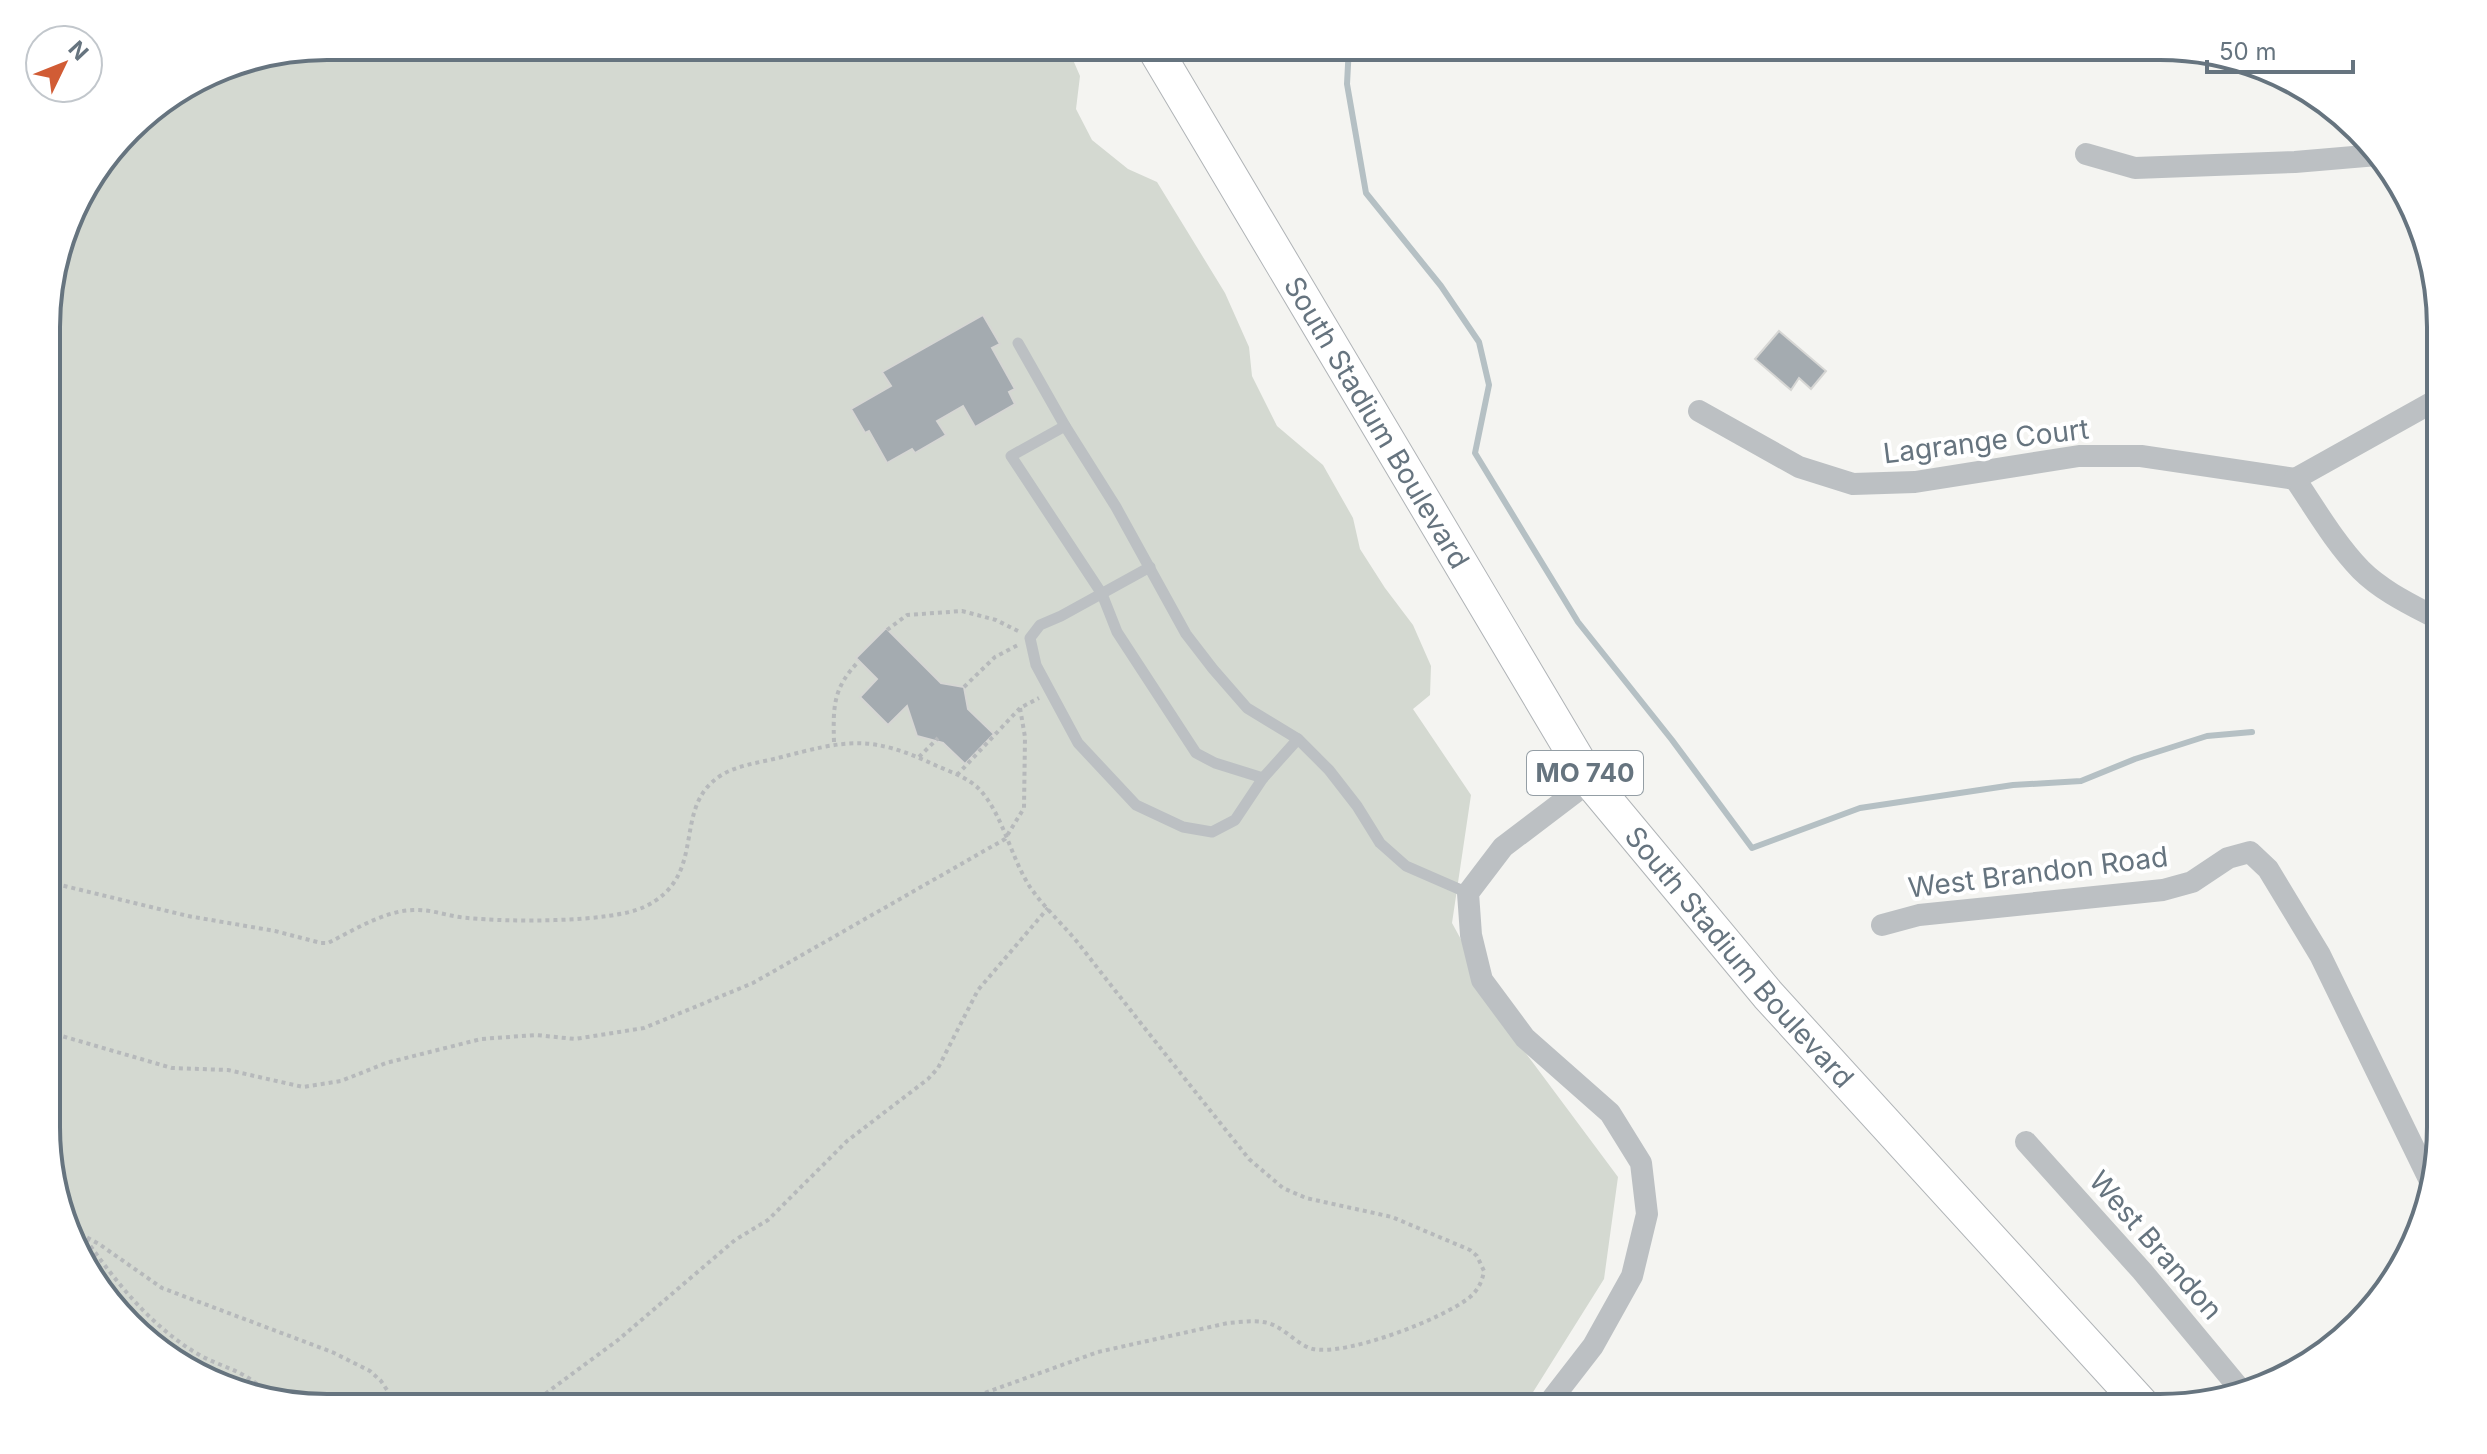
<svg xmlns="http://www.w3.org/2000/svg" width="2487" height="1454" font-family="Inter,sans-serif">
<rect width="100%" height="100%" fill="#f4f4f1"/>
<polygon fill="#d4d9d1" points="327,46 1067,46 1080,76 1076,109 1092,140 1128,169 1157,182 1225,293 1249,347 1252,376 1277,426 1323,465 1353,518 1360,549 1385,588 1413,625 1431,666 1430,695 1413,709 1471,795 1452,923 1516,1040 1618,1177 1604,1279 1523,1408 326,1408 186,1370 93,1283 48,1163 48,291 75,202 141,116 220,67"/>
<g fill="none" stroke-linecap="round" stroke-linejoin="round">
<polyline stroke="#b5c0c4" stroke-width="6" points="1349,46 1347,84 1366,193 1441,286 1479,342 1489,385 1475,453 1578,622 1672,740 1752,848 1860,808 2013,785 2081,781 2135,759 2207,736 2252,732"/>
</g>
<g fill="#a4abb0" stroke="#d6d6d4" stroke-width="2">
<polygon points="983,315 1000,344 992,348 1015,389 1009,392 1015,404 975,427 963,406 937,421 946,435 915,453 912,449 887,463 869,431 865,433 851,409 891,386 882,372"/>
<polygon points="1779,331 1826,371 1811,389 1799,378 1791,390 1755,359"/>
<polygon points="886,628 941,683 964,687 968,709 994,734 965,764 943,743 917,736 907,706 888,725 860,697 877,679 856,658"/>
</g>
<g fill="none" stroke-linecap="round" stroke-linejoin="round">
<defs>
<g id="primary">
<path id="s1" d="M1153 46 1590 781 1768 995 2144 1407"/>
</g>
</defs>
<use href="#primary" stroke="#b0b4b7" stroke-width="36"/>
<g stroke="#b6b9bb" stroke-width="4" stroke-dasharray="4 4" stroke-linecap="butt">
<polyline points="887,630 907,615 962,611 996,620 1018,631"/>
<polyline points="964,687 995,657 1018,645"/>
<path d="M834 742C833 706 833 688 859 661"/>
<polyline points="919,757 938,738"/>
<polyline points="957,775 1020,708"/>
<path d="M48 882 188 916 275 931 321 943H328C354 930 384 911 413 910 432 909 450 917 468 918 507 922 610 923 644 907 710 876 670 809 720 776 737 765 758 763 778 758 847 740 870 734 937 766 951 772 969 778 980 790 1003 815 1011 858 1030 887 1045 909 1066 927 1082 948 1137 1019 1193 1089 1249 1159L1283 1188 1306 1198 1392 1217 1470 1250 1477 1256 1484 1271C1482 1282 1478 1290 1470 1297 1443 1319 1347 1356 1313 1349 1300 1346 1289 1333 1277 1327 1263 1318 1244 1322 1228 1323L1098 1352 943 1408"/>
<polyline points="48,1032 172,1068 228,1070 303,1087 341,1081 386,1063 481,1039 536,1035 575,1039 644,1028 753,983 1005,839 1024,808 1025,737 1020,708 1039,698"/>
<polyline points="73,1230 99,1244 162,1288 332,1352 370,1371 381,1381 399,1408"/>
<path d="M81 1233C114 1279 147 1323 196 1353 219 1367 246 1370 265 1392"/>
<polyline points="526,1408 618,1340 735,1240 768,1220 847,1141 928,1079 938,1068 978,990 1048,908"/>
</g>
<g stroke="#bcc0c3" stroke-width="11">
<polyline points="1018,343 1065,426 1116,507 1186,634 1213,669 1247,708 1298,739 1329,770 1357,806 1380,843 1406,866 1468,893"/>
<polyline points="1065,426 1011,456 1102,594 1117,632 1196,753 1215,763 1263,778"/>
<polyline points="1150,567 1061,616 1040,625 1030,638 1036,665 1078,743 1136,805 1183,827 1212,832 1235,820 1263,778 1298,739"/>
</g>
<g stroke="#bcc0c3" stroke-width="22">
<polyline points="2086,154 2135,168 2295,162 2377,155"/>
<polyline points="1699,411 1799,467 1853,484 1915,482 2079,456 2141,456 2295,479"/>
<path d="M2295 479C2316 510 2335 543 2361 570 2383 592 2414 606 2440 620"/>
<polyline points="2295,479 2440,398"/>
<polyline points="1882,925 1919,915 2163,890 2192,882 2228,858 2250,852 2268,869 2320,955 2430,1181"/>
<polyline points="2026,1142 2142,1271 2240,1389"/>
<polyline points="1545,1408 1593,1346 1632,1276 1647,1214 1641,1163 1610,1113 1525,1038 1482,980 1471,935 1468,893 1503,847 1590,781"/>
</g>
<use href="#primary" stroke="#fff" stroke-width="34"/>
</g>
<g text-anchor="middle" stroke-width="8" stroke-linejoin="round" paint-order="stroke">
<rect fill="#fff" stroke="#949ea5" stroke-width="2" x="1527" y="751" width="116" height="44" rx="6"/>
<g font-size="26" font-weight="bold" fill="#66747f">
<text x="1585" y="782">MO 740</text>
</g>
<g font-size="28" fill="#66747f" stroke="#fff">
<text dy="10" stroke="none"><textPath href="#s1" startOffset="438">South Stadium Boulevard</textPath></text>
<text transform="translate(1986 441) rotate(-7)" y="10">Lagrange Court</text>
<text transform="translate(2038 872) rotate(-7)" y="10">West Brandon Road</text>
<text dy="10" stroke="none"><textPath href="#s1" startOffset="1086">South Stadium Boulevard</textPath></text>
<text transform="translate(2156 1245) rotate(49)" y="10">West Brandon</text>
</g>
</g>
<path d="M0 0H2487V1454H0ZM327 60H2160A267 267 0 0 1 2427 327V1127A267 267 0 0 1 2160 1394H327A267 267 0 0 1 60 1127V327A267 267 0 0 1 327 60Z" fill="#fff" fill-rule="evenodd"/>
<path fill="none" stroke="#66747f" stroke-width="4" d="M327 60H2160A267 267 0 0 1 2427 327V1127A267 267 0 0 1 2160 1394H327A267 267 0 0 1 60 1127V327A267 267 0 0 1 327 60Z"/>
<g transform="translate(64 64) rotate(47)"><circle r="38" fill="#ffffff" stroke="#c2c7cc" stroke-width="2"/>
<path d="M0-6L14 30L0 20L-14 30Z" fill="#d15c35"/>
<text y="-12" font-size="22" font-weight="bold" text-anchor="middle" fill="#66747f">N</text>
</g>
<path d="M2207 60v12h146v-12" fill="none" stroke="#66747f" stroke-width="4"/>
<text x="2219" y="60" font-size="24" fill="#66747f" stroke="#ffffff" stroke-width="6" paint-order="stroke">50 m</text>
</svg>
